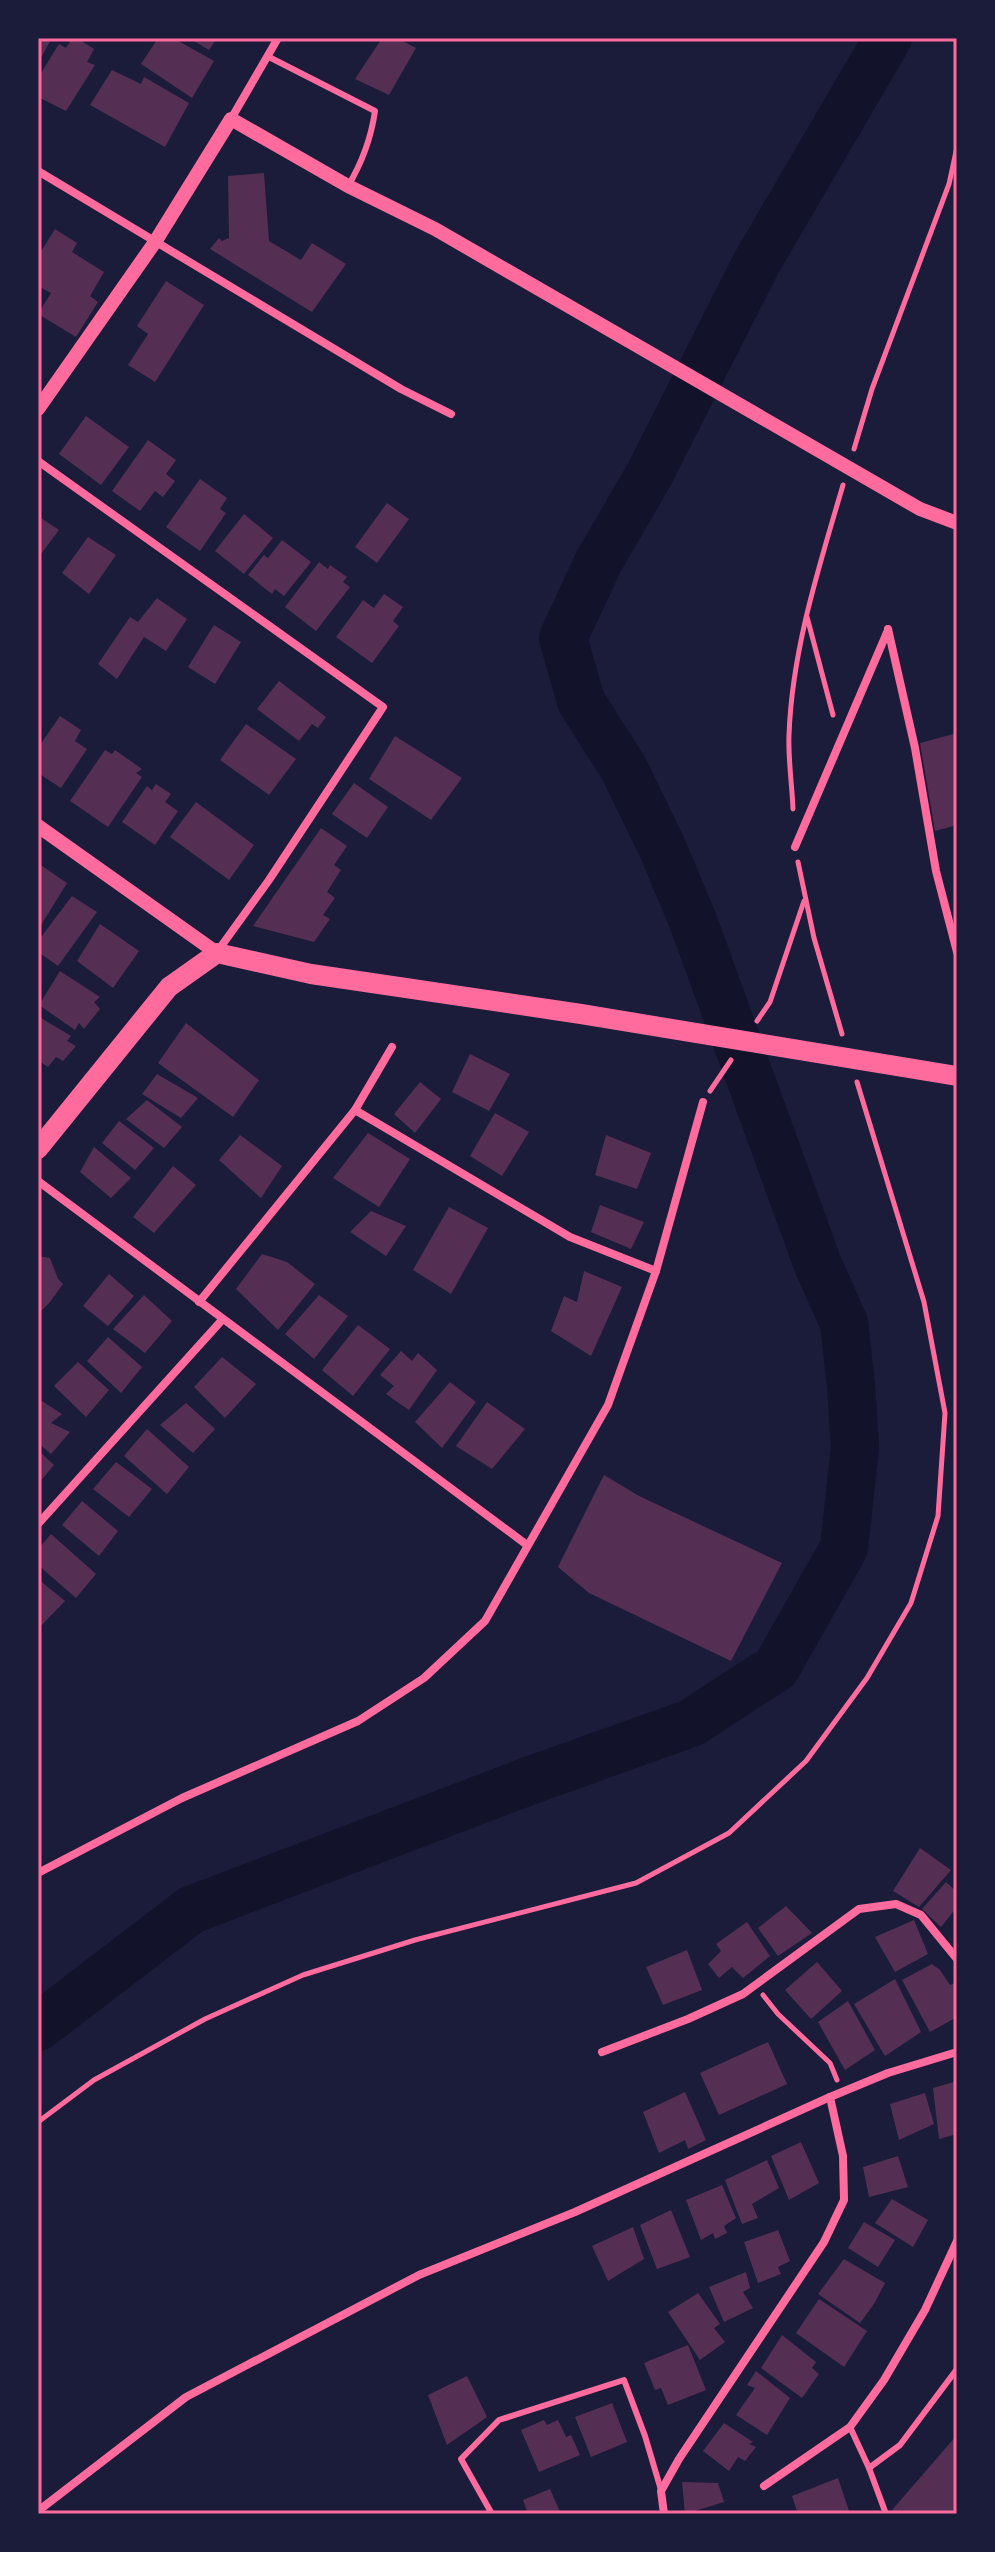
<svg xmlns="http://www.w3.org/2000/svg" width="995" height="2552" font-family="'Sofia Sans Condensed',sans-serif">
<rect width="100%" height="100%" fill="#1b1b3a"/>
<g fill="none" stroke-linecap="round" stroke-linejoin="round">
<polyline stroke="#12122b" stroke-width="48" points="38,2027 191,1910 526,1782 691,1723 776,1668 844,1548 855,1448 851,1386 844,1323 818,1265 693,921 662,847 624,769 581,701 563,638 599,561 649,475 757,262 888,38"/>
</g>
<g fill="#542f53">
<polygon points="38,38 52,38 38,63"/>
<polygon points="72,38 77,38 94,49 87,62 95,65 66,111 38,97 38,78 59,44 66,48"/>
<polygon points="158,38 173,38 214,61 192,98 141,64"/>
<polygon points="189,38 217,38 209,50"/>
<polygon points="382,38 397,38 416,48 389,95 355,79"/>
<polygon points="112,70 141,84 144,77 189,103 165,147 90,105"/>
<polygon points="264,173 269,241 301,260 312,243 346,264 312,312 210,249 219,238 222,241 229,238 228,176"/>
<polygon points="55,229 77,243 72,252 104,272 90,296 98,302 76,337 38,314 51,293 38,286 38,256"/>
<polygon points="166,281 204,305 155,382 128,365 148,334 137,326"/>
<polygon points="86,416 129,447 101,485 59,454"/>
<polygon points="148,440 176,460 166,474 175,481 163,497 155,491 140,511 112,491"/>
<polygon points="200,479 227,498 220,509 226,513 200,551 166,527"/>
<polygon points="387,503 409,519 377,563 355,547"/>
<polygon points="244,514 273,538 244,574 215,551"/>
<polygon points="38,516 59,530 38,558"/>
<polygon points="88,537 116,555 89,594 62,573"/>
<polygon points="282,540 311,562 284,596 275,589 272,594 248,575 264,555 268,558"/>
<polygon points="319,562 328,569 330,565 347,577 343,582 350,587 316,631 285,607"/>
<polygon points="384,594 403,607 393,621 399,626 372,663 336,637 363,600 374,608"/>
<polygon points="157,598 187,619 166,651 144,637 117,679 98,664 130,617 138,622"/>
<polygon points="214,625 241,642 215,684 188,667"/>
<polygon points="279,681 326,717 318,728 312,724 299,741 257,709"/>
<polygon points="60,716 81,730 75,741 87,749 61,788 38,773 38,748"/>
<polygon points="246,724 296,759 269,795 220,760"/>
<polygon points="957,733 957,825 935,831 920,743"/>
<polygon points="395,736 462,778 431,820 369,779"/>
<polygon points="105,750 112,754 115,750 142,769 136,773 142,777 108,827 70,801"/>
<polygon points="354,783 388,807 367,838 332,814"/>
<polygon points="156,784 171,794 165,802 178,811 155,845 122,822 147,786 152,790"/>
<polygon points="196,802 254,845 229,880 170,837"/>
<polygon points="321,828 347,846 334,865 341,870 327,892 335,898 323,915 330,919 314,942 253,926"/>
<polygon points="38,863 67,883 38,930"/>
<polygon points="72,896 97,912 58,966 38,952 38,941"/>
<polygon points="100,924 139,951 113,988 77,961"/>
<polygon points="60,971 100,997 94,1002 100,1009 84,1029 79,1023 75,1030 39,1005"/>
<polygon points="38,1016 71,1036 67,1041 76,1046 63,1061 56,1057 48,1067 38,1060"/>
<polygon points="186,1023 259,1080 233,1117 158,1063"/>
<polygon points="470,1054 510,1074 489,1111 452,1092"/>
<polygon points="157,1074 198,1098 181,1118 142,1094"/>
<polygon points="420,1082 441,1099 415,1133 394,1114"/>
<polygon points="147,1100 182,1127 164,1148 126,1119"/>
<polygon points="495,1113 529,1132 502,1176 470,1156"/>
<polygon points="119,1121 154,1148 135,1170 102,1143"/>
<polygon points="368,1133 410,1159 379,1207 333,1178"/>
<polygon points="240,1135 282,1166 261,1198 219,1160"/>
<polygon points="606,1135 651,1153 637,1189 595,1175"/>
<polygon points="94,1147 131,1178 111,1198 80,1172"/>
<polygon points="173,1166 196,1185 154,1233 133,1217"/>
<polygon points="600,1205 644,1222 631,1249 591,1232"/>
<polygon points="449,1207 488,1228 451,1294 413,1270"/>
<polygon points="371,1211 406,1226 386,1256 350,1232"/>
<polygon points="262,1254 287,1262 315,1284 278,1330 236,1289"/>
<polygon points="38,1256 50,1258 58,1279 63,1284 50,1302 38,1314"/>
<polygon points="584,1271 622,1287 591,1356 551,1331 564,1296 577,1302"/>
<polygon points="109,1274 134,1296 108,1326 83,1306"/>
<polygon points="144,1295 172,1321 145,1353 113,1329"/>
<polygon points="319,1295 348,1316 314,1359 285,1334"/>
<polygon points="358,1325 390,1349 353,1396 322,1370"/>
<polygon points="108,1337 142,1367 121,1393 87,1361"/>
<polygon points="401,1351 412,1361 418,1353 437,1370 409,1410 386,1394 394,1386 380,1375"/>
<polygon points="222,1357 256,1384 225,1418 194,1387"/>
<polygon points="78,1362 109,1390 86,1417 54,1386"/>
<polygon points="450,1382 476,1402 442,1448 415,1422"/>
<polygon points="42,1401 62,1414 51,1423 70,1432 51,1454 38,1443 38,1406"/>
<polygon points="487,1402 525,1429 492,1469 456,1446"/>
<polygon points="186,1403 215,1429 193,1453 160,1425"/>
<polygon points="147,1429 189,1467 167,1494 124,1456"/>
<polygon points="38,1450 54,1465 38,1484"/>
<polygon points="116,1462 152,1489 129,1517 93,1489"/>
<polygon points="604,1475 639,1496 782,1563 731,1661 589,1593 558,1567"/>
<polygon points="82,1501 118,1531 99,1556 62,1525"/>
<polygon points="51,1534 96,1574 76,1598 38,1565 38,1549"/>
<polygon points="38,1579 65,1601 38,1629"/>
<polygon points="920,1848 951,1870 919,1907 893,1891"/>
<polygon points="946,1882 957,1892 957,1907 941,1927 922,1909"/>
<polygon points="786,1906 812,1933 778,1956 758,1928"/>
<polygon points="914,1920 928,1954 895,1972 875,1937"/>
<polygon points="747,1922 770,1956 743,1978 732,1967 719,1978 708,1964 721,1951 716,1944"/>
<polygon points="687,1950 702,1990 663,2005 646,1967"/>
<polygon points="817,1962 842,1991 811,2019 785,1990"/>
<polygon points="932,1964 940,1970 950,1985 957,1982 957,2017 930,2032 902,1980"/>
<polygon points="895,1979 921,2032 885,2056 854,2004"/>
<polygon points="848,2001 875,2050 845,2070 818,2022"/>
<polygon points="768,2042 787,2084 719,2115 700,2073"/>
<polygon points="957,2081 957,2134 939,2139 933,2088"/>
<polygon points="685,2092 706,2140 688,2149 685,2140 659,2153 643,2112"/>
<polygon points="925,2093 934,2124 899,2140 890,2104"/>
<polygon points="801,2142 819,2183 789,2200 771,2156"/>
<polygon points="898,2156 908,2187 869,2197 863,2167"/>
<polygon points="767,2160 779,2188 752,2204 758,2218 742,2224 725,2180"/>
<polygon points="722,2185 736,2218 724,2226 727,2233 715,2239 713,2233 701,2240 686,2200"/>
<polygon points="892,2199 928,2220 913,2247 875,2223"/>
<polygon points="671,2210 690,2257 657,2269 640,2225"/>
<polygon points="864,2222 895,2240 878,2267 848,2248"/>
<polygon points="633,2227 644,2259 608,2281 592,2246"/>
<polygon points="778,2230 790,2261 778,2267 781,2274 758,2283 744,2242"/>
<polygon points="844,2259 885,2283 874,2304 860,2323 818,2294"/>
<polygon points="746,2272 750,2288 743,2292 753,2308 724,2322 709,2287"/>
<polygon points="698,2293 720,2324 714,2328 725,2342 700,2360 668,2312"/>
<polygon points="819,2299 867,2331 844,2367 796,2333"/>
<polygon points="782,2335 816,2362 812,2368 819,2374 802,2398 761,2368"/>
<polygon points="688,2345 706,2390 668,2405 661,2388 655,2390 644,2363"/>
<polygon points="756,2371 790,2398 767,2435 736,2415 755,2388 747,2385"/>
<polygon points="467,2376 487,2417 447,2445 428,2395"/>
<polygon points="612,2403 627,2442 591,2457 575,2417"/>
<polygon points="544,2420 547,2425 558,2420 566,2437 571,2435 580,2455 539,2472 521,2430"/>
<polygon points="724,2423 753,2442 749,2444 756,2447 745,2461 738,2457 729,2471 703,2451"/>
<polygon points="957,2435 957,2514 899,2514 892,2510"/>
<polygon points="838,2478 850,2514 798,2514 792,2496"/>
<polygon points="682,2482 718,2483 724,2502 685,2514"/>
<polygon points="550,2489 561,2514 528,2514 523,2500"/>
</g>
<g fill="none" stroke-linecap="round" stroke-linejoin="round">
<g stroke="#ff6b9d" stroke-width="5">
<polyline points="854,449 872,389 949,184 957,147"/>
<polyline points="807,617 833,715"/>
<path d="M793 809C792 784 788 759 789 735 792 650 819 567 843 485"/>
<polyline points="798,862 814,938 842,1034"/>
<polyline points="757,1021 770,1002 804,901"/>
<polyline points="710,1091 731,1060"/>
<polyline points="763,1995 778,2014 830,2063 837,2080"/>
<polyline points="38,2122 94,2080 205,2019 303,1975 415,1940 636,1883 729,1833 806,1761 867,1678 911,1603 938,1516 945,1413 924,1302 857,1082"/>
</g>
<g stroke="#ff6b9d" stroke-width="6">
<path d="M267 56 375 111C371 139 363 161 348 186"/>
<polyline points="850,2427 869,2468 886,2514"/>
<polyline points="869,2468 900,2445 957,2369"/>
<polyline points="492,2514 461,2459 499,2420 624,2380 645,2436 661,2490"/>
</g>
<g stroke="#ff6b9d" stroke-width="8">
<polyline points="231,119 278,38"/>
<polyline points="38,171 401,389 451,414"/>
<polyline points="38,461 383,707 269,880 217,952"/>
<polyline points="888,629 915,748 936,871 957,952"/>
<polyline points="795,847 888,630"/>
<polyline points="355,1110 570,1237 656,1271"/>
<polyline points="38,1181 527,1545"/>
<polyline points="199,1302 355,1110 392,1047"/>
<polyline points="38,1524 222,1320"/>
<polyline points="38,1873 182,1798 358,1721 424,1678 485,1621 608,1405 656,1271 703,1102"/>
<polyline points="602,2052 688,2019 743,1994 859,1909 896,1904 921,1915 957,1959"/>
<polyline points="764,2486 850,2427 884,2380 925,2310 957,2241"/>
<polyline points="38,2511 186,2397 419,2275 575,2212 830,2097 888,2073 957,2052"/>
<polyline points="664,2514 661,2491 679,2459 824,2242 844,2200 843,2156 830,2097"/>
</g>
<g stroke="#ff6b9d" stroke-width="14">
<polyline points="38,409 155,242 231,119 348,186 435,229 920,509 957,523"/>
<polyline points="38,826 217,953"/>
</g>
<polyline stroke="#ff6b9d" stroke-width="20" points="38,1149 169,987 217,953 311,974 581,1014 957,1076"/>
</g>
<rect width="995" height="2552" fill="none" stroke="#1b1b3a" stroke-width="80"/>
<rect x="40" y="40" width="915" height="2472" fill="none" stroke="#ff6b9d" stroke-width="3"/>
</svg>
